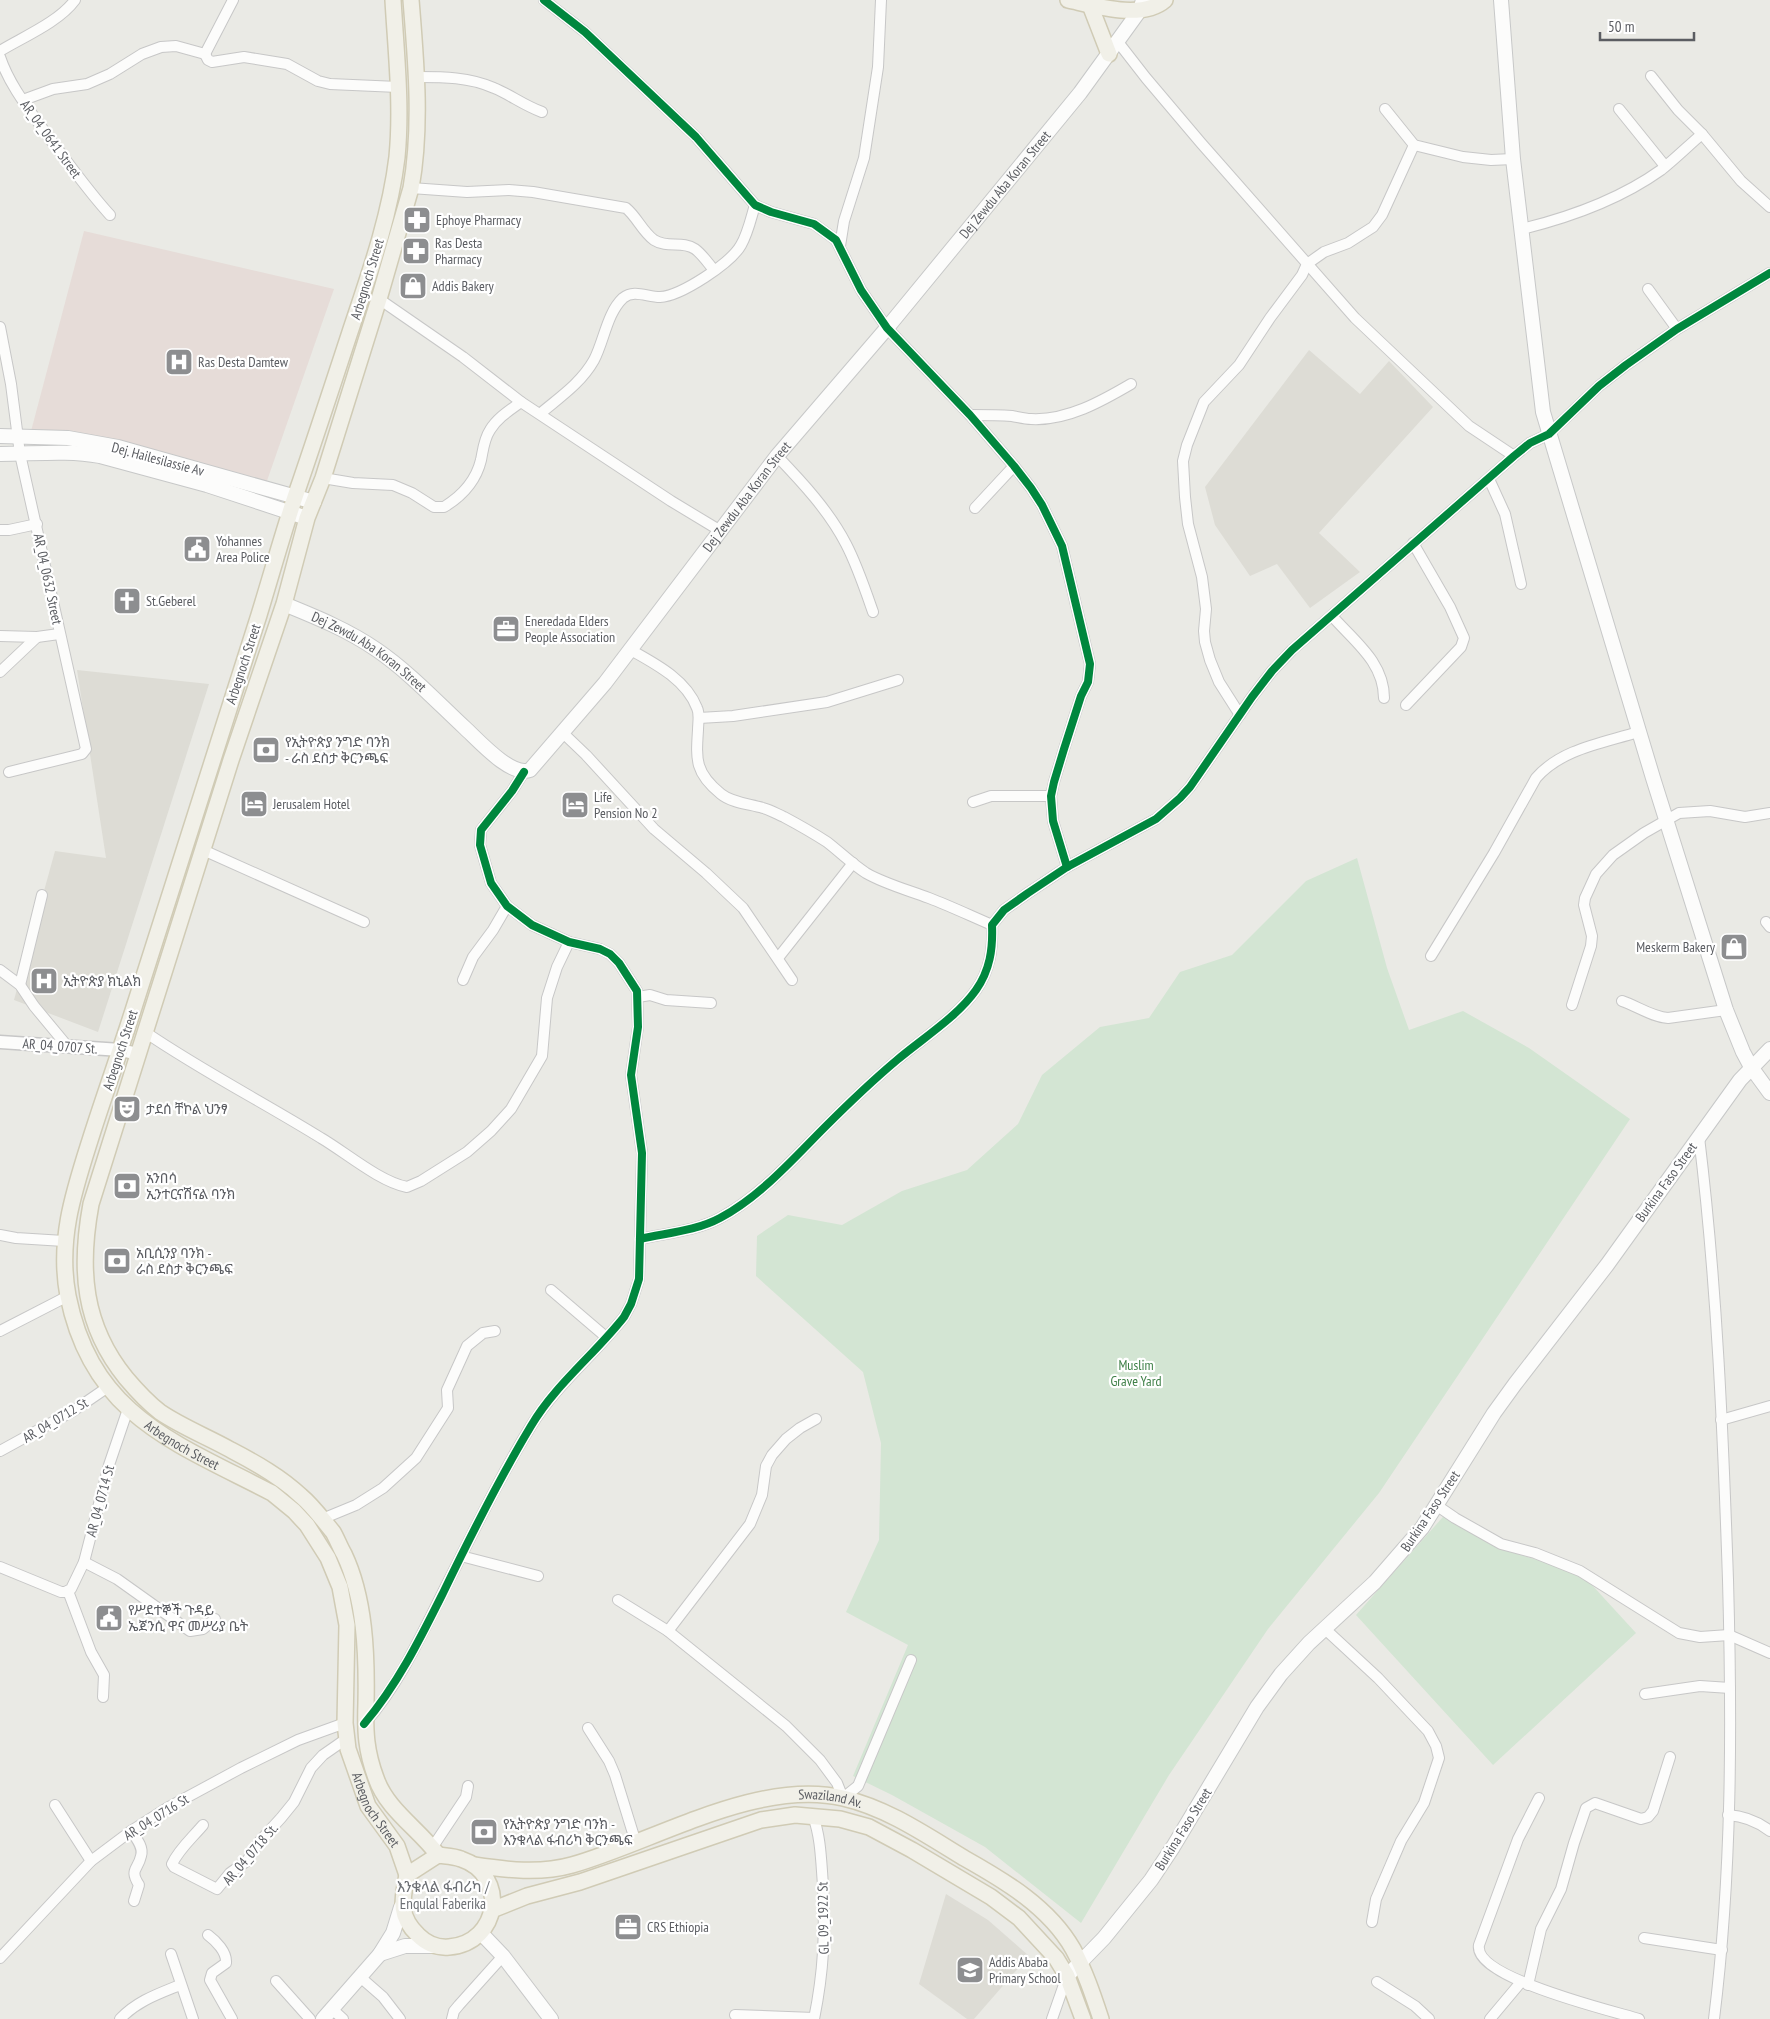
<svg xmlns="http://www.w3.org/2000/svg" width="1770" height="2019" font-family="'PT Sans Narrow','Noto Sans Ethiopic',sans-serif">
<rect width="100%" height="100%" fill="#eaeae5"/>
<g fill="#dddcd5">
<polygon points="1309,350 1360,394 1389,361 1433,407 1319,533 1360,572 1310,608 1277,564 1250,576 1215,525 1205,487"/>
<polygon points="77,670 209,684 98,1032 14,1000 55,851 106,858"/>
<polygon points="946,1894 988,1920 1029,1956 974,2019 967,2019 919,1984"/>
</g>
<polygon fill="#e6dcd8" points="84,231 334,289 262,495 30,435"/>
<g fill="#d3e5d3">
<polygon points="1357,858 1387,968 1409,1030 1463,1011 1529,1048 1630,1119 1379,1493 1268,1629 1169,1775 1081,1923 985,1847 892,1795 853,1776 908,1645 846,1612 879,1540 881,1443 863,1372 756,1276 757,1236 788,1215 842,1225 902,1191 967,1170 1018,1124 1042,1075 1100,1027 1149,1018 1180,972 1232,955 1306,881"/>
<polygon points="1450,1509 1504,1550 1581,1573 1636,1633 1493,1765 1356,1615"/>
</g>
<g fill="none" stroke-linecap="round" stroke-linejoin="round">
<defs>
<g id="minor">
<polyline points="544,0 585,32 696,137 755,205 771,212 814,224 836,240 861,290 887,328 970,415 1014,466 1031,488 1042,505 1062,546 1090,664 1088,682 1081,696 1064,749 1054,782 1051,796 1053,821 1067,867"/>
<polyline points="1118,42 1146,78 1201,143 1355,318 1469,426 1514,456"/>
<path d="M0 51C23 37 59 22 75 0"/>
<polyline points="205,54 208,60 212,62 244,57 287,64 318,81 330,84 398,87"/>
<polyline points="205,54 233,0"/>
<path d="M0 57C10 87 32 113 50 139 70 165 88 191 110 215"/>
<polyline points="1651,76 1678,110 1702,134 1741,181 1770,207"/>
<path d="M417 77C444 77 469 77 494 88 511 95 523 105 542 112"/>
<polyline points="23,100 53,89 87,84 110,74 142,54 161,47 176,46 205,54"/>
<polyline points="1385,109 1414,145 1463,157 1491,160 1513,159"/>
<polyline points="1619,109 1665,166"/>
<path d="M411 188 467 192 509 190 533 192 626 208C637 217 642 231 654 240 668 249 682 240 695 249 702 254 708 263 713 269"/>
<path d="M1522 229C1571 217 1619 200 1661 170 1675 159 1688 146 1702 134"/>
<polyline points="840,246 844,221 864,158 878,67 881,0"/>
<polyline points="1648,289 1677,329"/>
<polyline points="379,299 463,357 521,402 671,501 719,530"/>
<polyline points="0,327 11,384 20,454 86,749 82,754 9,772"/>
<path d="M541 413C560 397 581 383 594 360 604 341 607 313 623 298 634 289 647 297 660 297 681 296 731 263 741 245 748 233 751 218 755 205"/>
<path d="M970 415C984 415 998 415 1012 416 1018 417 1025 419 1031 419 1067 421 1102 401 1131 384"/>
<path d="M777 456C802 482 829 511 846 544 857 565 865 589 873 612"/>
<path d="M323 478 353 483 393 485 412 493 434 507H444C462 496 476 481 481 460 483 450 484 439 490 430 497 418 510 410 521 402"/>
<polyline points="1489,479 1505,514 1521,584"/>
<polyline points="975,508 1014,466"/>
<polyline points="0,530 9,530 37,524"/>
<path d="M1332 616C1354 641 1384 662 1384 698"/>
<polyline points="0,636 37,637 59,634"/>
<path d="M629 649C654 663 686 679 697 708 700 714 698 723 698 730 696 760 695 773 721 794 732 803 750 804 763 808 771 810 777 814 784 817 799 825 813 833 827 842 840 852 852 864 866 873 885 884 908 890 929 898 950 906 971 916 992 925"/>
<polyline points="0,672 37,637"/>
<polyline points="1406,705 1461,647 1464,638 1450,607 1413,543"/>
<polyline points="1240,715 1219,682 1210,660 1205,642 1204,631 1206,609 1202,577 1188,524 1185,497 1183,461 1187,445 1204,402 1239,365 1270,318 1302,275 1307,264 1324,252 1348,243 1362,234 1373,227 1382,215 1414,145"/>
<polyline points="699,718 733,716 827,702 898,680"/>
<polyline points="563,733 586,755 654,829 706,873 743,908 792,980"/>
<polyline points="973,802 991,796 1051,796"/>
<polyline points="203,850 364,922"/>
<polyline points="1766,922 1770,927"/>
<path d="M1431 956 1494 853 1536 778C1561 749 1603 743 1638 732"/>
<polyline points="778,958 853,863"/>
<polyline points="0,970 20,985 34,1006 68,1047"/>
<polyline points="463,980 473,957 493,930 507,906"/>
<polyline points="20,985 42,895"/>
<polyline points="638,997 650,995 666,1000 711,1003"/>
<path d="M1622 1001C1637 1006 1652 1017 1668 1018L1726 1010"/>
<polyline points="1572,1005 1591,946 1592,936 1584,905 1585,898 1596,874 1613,855 1644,833 1679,813 1710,811 1745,817 1770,813"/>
<path d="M145 1032C202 1071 263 1102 321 1138 345 1152 380 1182 407 1187L421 1181 467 1152 491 1131 511 1109 542 1056 547 998 557 967 569 942"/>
<path d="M1699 1137C1717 1284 1723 1432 1728 1580 1732 1726 1732 1874 1714 2019"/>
<polyline points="0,1235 16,1238 64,1241"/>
<path d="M640 1239C666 1233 696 1231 720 1218 761 1196 793 1159 825 1127 848 1104 872 1081 897 1060 923 1038 957 1017 976 990 990 970 993 949 992 925L1004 910 1028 893 1067 867 1156 819 1180 798 1190 787 1252 697 1272 671 1292 650 1514 456 1530 443 1549 434 1599 386 1626 365 1677 329 1770 273"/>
<polyline points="551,1290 606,1337"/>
<polyline points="0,1331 68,1296"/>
<polyline points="1721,1420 1770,1406"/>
<polyline points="0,1451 73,1411 108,1387"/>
<polyline points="1436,1505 1455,1518 1501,1544 1535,1553 1580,1571 1679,1633 1700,1637 1729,1635 1770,1653"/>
<polyline points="322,1519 356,1505 383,1488 416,1458 448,1408 447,1390 467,1346 483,1333 495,1331"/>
<polyline points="461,1556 538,1576"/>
<polyline points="84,1562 117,1579 190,1631 203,1629 215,1619"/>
<polyline points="0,1567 61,1592 65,1592 71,1589 84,1562 109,1465 128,1409"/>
<polyline points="68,1591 91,1652 104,1675 103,1697"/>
<polyline points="618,1600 668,1631 786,1726 820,1760 837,1783 843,1798 858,1786 911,1660"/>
<polyline points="1325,1629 1378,1678 1428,1731 1436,1746 1439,1758 1424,1803 1401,1841 1376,1899 1372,1922"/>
<polyline points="668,1631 750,1524 762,1495 766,1466 772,1455 786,1439 800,1428 816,1419"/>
<polyline points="1645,1694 1700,1686 1730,1688"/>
<path d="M365 1723C399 1684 421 1636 444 1590 472 1535 499 1478 531 1426 556 1385 595 1354 624 1317L631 1304 639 1279 642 1153 631 1075 638 1027 637 991 619 963 610 954 600 949 569 942 532 925 507 906 491 883 480 845 481 830 512 791 524 772"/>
<polyline points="588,1728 609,1761 615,1775 636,1843"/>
<path d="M1539 1798 1518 1839 1479 1945C1473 1978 1613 2011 1639 2019"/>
<polyline points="55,1805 91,1861"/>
<path d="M1728 1815C1744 1816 1757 1821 1770 1831"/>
<path d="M813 1816C821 1838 821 1861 823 1885 825 1934 824 1970 814 2019"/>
<path d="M203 1825C192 1838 179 1849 172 1864L174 1867 217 1889 230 1873 247 1861 259 1842 281 1818 294 1802 311 1768 323 1755 346 1739"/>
<path d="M131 1831C136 1838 144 1847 141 1856 138 1870 129 1869 139 1885L134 1901"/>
<polyline points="432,1848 466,1797 468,1786"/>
<path d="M208 1935C216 1941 227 1952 226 1963L212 1973 210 1980 232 2019"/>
<polyline points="1644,1938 1722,1950"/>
<polyline points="171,1954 193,2019"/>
<polyline points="0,1958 91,1861 131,1831 167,1808 241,1768 298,1740 345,1723"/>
<polyline points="359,1976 383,1997 400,2019"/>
<polyline points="276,1981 310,2019"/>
<polyline points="1377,1982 1415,2006 1429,2019"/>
<polyline points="1528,1985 1541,1929 1561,1889 1574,1843 1586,1808 1595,1803 1641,1819 1648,1817 1653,1811 1670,1757"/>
<polyline points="332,2009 343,2019"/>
<polyline points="735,2015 814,2018"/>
<path d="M120 2019C137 2001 158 1994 180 1985"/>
<polyline points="452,2019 454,2011 459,2005 503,1956"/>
<polyline points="1052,2019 1067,1976"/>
<polyline points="1490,2019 1521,1982"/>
</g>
<polyline id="tertiary" points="0,1042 121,1050 138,1054"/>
<g id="secondary">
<polyline points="1501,0 1513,159 1543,412 1653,778 1726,1010 1743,1052 1751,1067 1770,1093"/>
<polyline points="0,436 68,438 118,447 314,502"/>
<path d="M0 454C34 454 67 450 100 456L207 485 307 518"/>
<path id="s1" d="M284 604C316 617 348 630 377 650 409 672 437 702 465 728 479 741 511 777 530 770L605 683 777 456 887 328 1080 93 1140 10 1143 0"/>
<polyline points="481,1933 503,1956 551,2019"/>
<polyline points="380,1954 405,1946 434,1946"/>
<polyline points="1067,1976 1104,1938 1151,1880 1173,1847 1257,1707 1281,1674 1309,1643 1375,1582 1422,1528 1494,1413 1515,1384 1607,1265 1740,1080 1770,1049"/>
<polyline points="323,2019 380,1954 393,1933 401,1907"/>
</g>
<g id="primary">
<path id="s2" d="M393 0C396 52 402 105 397 157 390 216 369 275 350 332 332 387 314 442 295 497 282 536 271 576 259 615 218 744 177 872 136 1001 122 1046 106 1090 92 1134 75 1188 57 1238 68 1296 92 1416 176 1443 272 1493L294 1511 307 1525 328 1558 340 1587 347 1625 345 1723 348 1749 368 1806 397 1846 407 1875"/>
<path d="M411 0C416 62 422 126 411 188L379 299 323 478 307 518 284 604 231 760 91 1204C79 1269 83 1325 126 1378 137 1391 147 1402 160 1412 182 1427 208 1437 231 1450 256 1463 281 1477 301 1496 313 1506 323 1520 333 1532 337 1539 340 1547 344 1554 365 1598 367 1654 366 1703 365 1732 366 1751 376 1778 387 1810 419 1829 438 1855"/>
<path d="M1068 0C1096 6 1142 20 1165 0"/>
<polyline points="1090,5 1109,54"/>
<path d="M438 1855C445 1856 454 1856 461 1859 509 1875 500 1943 449 1947 437 1948 426 1943 418 1935 398 1916 402 1900 407 1875Z"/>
<path id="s3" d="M474 1865C507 1870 540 1874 572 1865 653 1842 758 1778 843 1798 887 1808 926 1835 964 1858 1005 1881 1049 1907 1073 1949 1085 1971 1093 1995 1101 2019"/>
<polyline points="492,1910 527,1896 580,1882 761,1820 795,1815 840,1819 869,1827 912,1850 991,1897 1019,1918 1056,1958 1067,1976 1083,2019"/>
</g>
</defs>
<use href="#minor" stroke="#c7c7c7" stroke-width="12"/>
<use href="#tertiary" stroke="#c7c7c7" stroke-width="15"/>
<use href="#secondary" stroke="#c7c8c8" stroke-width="16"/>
<use href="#primary" stroke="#d0cbb5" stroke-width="18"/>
<use href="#minor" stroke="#fcfcfb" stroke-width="10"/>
<use href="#tertiary" stroke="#fcfcfb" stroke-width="12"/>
<use href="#secondary" stroke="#fcfcfb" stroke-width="14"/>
<use href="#primary" stroke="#f1f0e8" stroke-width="15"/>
<defs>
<g id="cycleway">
<polyline points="544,0 585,32 696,137 755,205 771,212 814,224 836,240 861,290 887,328 970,415 1014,466 1031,488 1042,505 1062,546 1090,664 1088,682 1081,696 1064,749 1054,782 1051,796 1053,821 1067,867"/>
<path d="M640 1239C666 1233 696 1231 720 1218 761 1196 793 1159 825 1127 848 1104 872 1081 897 1060 923 1038 957 1017 976 990 990 970 993 949 992 925L1004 910 1028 893 1067 867 1156 819 1180 798 1190 787 1252 697 1272 671 1292 650 1514 456 1530 443 1549 434 1599 386 1626 365 1677 329 1770 273"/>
<path d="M364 1724C398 1684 421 1637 444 1591 471 1535 499 1479 531 1426 555 1385 595 1354 624 1317L631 1304 639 1279 642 1153 631 1075 638 1027 637 991 619 963 610 954 600 949 569 942 532 925 507 906 491 883 480 845 481 830 512 791 524 772"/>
</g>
</defs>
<use href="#cycleway" stroke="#fff" stroke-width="11"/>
<use href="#cycleway" stroke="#00873e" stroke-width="8"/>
</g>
<defs>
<symbol id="pharmacy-square" viewBox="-11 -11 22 22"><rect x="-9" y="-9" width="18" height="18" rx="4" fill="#8d8e90" stroke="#fff"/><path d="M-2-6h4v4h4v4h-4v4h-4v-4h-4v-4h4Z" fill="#fff"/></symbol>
<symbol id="shop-square" viewBox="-11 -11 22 22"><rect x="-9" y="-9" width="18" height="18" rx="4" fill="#8d8e90" stroke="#fff"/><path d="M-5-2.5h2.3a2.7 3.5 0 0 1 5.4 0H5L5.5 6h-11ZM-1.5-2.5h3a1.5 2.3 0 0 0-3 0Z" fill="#fff"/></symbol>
<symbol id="hospital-square" viewBox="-11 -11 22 22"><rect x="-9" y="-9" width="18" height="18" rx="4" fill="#8d8e90" stroke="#fff"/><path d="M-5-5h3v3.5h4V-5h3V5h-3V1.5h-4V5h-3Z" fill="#fff"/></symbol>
<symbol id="civic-square" viewBox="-11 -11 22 22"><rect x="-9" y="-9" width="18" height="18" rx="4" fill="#8d8e90" stroke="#fff"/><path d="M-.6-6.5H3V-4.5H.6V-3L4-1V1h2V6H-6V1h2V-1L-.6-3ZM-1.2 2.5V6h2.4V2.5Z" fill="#fff"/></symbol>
<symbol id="church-square" viewBox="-11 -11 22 22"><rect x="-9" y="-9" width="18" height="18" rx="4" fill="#8d8e90" stroke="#fff"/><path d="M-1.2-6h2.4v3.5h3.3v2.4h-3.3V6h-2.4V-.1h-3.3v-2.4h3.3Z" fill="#fff"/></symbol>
<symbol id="office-square" viewBox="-11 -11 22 22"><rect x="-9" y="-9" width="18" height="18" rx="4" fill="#8d8e90" stroke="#fff"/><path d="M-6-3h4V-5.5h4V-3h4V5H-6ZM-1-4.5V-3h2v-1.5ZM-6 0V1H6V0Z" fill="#fff"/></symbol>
<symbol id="bank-square" viewBox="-11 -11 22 22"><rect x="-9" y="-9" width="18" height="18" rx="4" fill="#8d8e90" stroke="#fff"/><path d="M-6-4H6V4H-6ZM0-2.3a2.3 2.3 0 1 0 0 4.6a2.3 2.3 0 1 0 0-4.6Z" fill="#fff"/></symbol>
<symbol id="hotel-square" viewBox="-11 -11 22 22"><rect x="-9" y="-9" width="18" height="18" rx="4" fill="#8d8e90" stroke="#fff"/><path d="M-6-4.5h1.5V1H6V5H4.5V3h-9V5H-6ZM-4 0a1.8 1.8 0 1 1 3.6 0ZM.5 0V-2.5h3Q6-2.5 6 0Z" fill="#fff"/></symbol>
<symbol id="theatre-square" viewBox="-11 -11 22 22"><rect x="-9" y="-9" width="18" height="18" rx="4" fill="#8d8e90" stroke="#fff"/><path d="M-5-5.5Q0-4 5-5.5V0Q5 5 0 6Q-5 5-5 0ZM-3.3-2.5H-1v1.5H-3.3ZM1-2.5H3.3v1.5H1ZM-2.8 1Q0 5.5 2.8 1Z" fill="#fff"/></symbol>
<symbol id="school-square" viewBox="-11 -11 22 22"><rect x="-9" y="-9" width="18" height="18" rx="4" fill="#8d8e90" stroke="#fff"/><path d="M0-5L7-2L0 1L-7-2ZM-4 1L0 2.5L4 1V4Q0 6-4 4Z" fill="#fff"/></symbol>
</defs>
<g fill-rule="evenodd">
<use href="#pharmacy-square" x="401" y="204" width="32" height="32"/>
<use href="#pharmacy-square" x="400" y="235" width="32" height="32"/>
<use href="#shop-square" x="397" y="270" width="32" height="32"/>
<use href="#hospital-square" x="163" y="346" width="32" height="32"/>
<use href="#civic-square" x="181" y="533" width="32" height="32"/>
<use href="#church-square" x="111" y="585" width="32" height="32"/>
<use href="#office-square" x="490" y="613" width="32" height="32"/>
<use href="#bank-square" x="250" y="734" width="32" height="32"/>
<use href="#hotel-square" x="238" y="788" width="32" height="32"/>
<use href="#hotel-square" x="559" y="789" width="32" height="32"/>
<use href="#shop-square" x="1718" y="931" width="32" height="32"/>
<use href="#hospital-square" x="28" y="965" width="32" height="32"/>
<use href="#theatre-square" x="111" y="1093" width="32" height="32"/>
<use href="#bank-square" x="111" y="1170" width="32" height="32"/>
<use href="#bank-square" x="101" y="1245" width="32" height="32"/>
<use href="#civic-square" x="93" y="1602" width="32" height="32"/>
<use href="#bank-square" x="468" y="1816" width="32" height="32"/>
<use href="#office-square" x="612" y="1911" width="32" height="32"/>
<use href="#school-square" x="954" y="1954" width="32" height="32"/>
</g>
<g text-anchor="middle" stroke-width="4.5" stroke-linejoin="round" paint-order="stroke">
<g font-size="14" fill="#5b5d62" stroke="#fff">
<text transform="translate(51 139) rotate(54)" y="5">AR_04_0641 Street</text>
<text dy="5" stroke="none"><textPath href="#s1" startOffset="1056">Dej Zewdu Aba Koran Street</textPath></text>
<text transform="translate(367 279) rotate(-73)" y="5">Arbegnoch Street</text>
<text transform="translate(158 459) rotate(15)" y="5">Dej. Hailesilassie Av</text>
<text dy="5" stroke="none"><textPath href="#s1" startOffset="651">Dej Zewdu Aba Koran Street</textPath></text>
<text transform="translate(48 579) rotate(78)" y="5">AR_04_0632 Street</text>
<text dy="5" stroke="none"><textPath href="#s1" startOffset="98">Dej Zewdu Aba Koran Street</textPath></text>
<text transform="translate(243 664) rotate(-72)" y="5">Arbegnoch Street</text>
<text transform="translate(60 1046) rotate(4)" y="5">AR_04_0707 St.</text>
<text transform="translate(120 1050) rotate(-72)" y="5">Arbegnoch Street</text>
<text transform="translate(1666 1182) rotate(-54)" y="5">Burkina Faso Street</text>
<text transform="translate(55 1420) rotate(-31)" y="5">AR_04_0712 St</text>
<text dy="5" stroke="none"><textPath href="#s2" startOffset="1542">Arbegnoch Street</textPath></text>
<text transform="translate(100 1501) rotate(-75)" y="5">AR_04_0714 St</text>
<text transform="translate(1430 1511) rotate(-56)" y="5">Burkina Faso Street</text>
<text dy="5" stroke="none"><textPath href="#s3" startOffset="369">Swaziland Av.</textPath></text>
<text dy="5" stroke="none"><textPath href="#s2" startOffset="1992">Arbegnoch Street</textPath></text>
<text transform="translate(156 1817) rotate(-32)" y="5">AR_04_0716 St</text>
<text transform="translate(1183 1829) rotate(-58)" y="5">Burkina Faso Street</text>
<text transform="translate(250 1854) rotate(-49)" y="5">AR_04_0718 St.</text>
<text transform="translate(823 1918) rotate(-91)" y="5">GL_09_1922 St</text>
</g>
<g font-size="14" fill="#5b5d62" stroke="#fff" text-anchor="start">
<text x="436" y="225">Ephoye Pharmacy</text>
<text x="435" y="248">Ras Desta<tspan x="435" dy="16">Pharmacy</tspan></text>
<text x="432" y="291">Addis Bakery</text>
<text x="198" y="367">Ras Desta Damtew</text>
<text x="216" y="546">Yohannes<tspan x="216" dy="16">Area Police</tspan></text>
<text x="146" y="606">St.Geberel</text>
<text x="525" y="626">Eneredada Elders<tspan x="525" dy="16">People Association</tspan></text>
<text x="285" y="747">የኢትዮጵያ ንግድ ባንክ<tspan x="285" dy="16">- ራስ ደስታ ቅርንጫፍ</tspan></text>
<text x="594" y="802">Life<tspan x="594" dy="16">Pension No 2</tspan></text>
<text x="273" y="809">Jerusalem Hotel</text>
<text x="1715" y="952" text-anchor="end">Meskerm Bakery</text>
<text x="63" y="986">ኢትዮጵያ ክኒልክ</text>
<text x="146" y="1114">ታደሰ ቸኮል ህንፃ</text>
<text x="146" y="1183">አንበሳ<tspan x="146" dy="16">ኢንተርናሽናል ባንክ</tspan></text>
<text x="136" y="1258">አቢሲንያ ባንክ -<tspan x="136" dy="16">ራስ ደስታ ቅርንጫፍ</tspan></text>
<text x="128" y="1615">የሥደተኞች ጉዳይ<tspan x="128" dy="16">ኤጀንሲ ዋና መሥሪያ ቤት</tspan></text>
<text x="503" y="1829">የኢትዮጵያ ንግድ ባንክ -<tspan x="503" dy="16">እንቁላል ፋብሪካ ቅርንጫፍ</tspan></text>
<text x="647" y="1932">CRS Ethiopia</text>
<text x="989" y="1967">Addis Ababa<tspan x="989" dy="16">Primary School</tspan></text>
</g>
<g font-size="14" fill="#3d7f46" stroke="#fff">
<text x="1136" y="1370">Muslim<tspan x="1136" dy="16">Grave Yard</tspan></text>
</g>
<g font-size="15" fill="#6c6f74" stroke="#fff">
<text x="443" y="1892">እንቁላል ፋብሪካ /<tspan x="443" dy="17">Enqulal Faberika</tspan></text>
</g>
</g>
<path d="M1600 32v8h94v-8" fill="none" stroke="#5b5d62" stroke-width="2.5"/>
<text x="1608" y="32" font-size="15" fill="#5b5d62" stroke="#ffffff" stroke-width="4" paint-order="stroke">50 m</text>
</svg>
